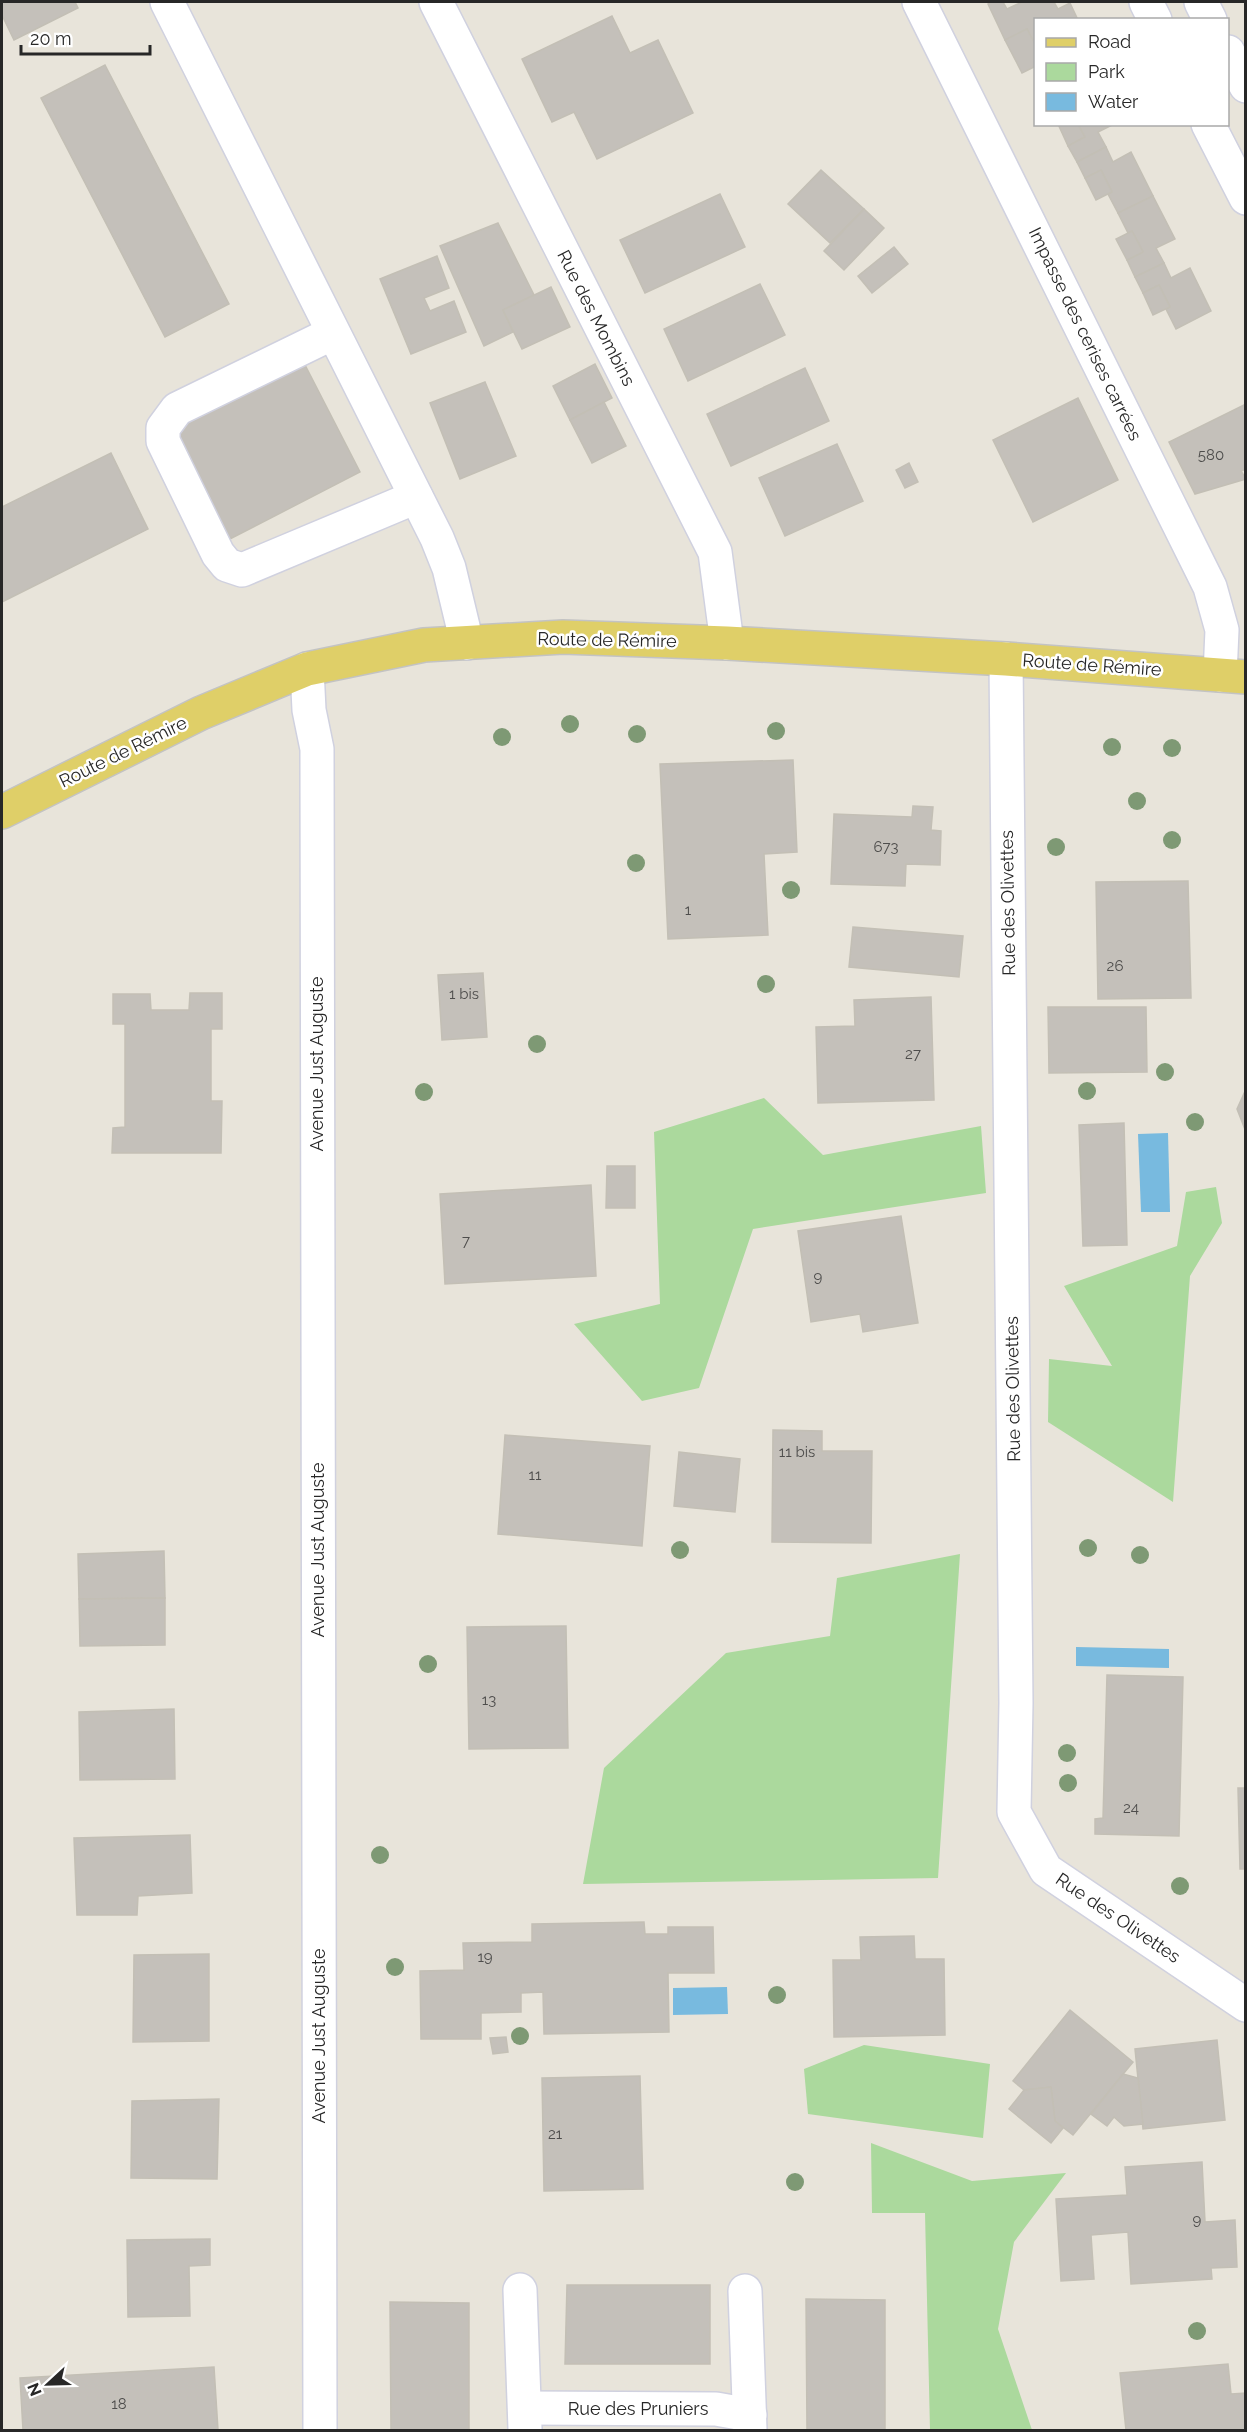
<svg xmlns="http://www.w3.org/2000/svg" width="1247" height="2432" font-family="Raleway,sans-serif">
<rect width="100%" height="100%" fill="#e8e4da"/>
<g fill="#abd99d">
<polygon points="764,1098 823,1155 981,1126 986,1193 753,1229 699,1388 642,1401 574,1324 660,1304 654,1132"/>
<polygon points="1216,1187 1222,1223 1190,1276 1173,1502 1048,1422 1049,1359 1112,1366 1064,1286 1177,1246 1186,1192"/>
<polygon points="960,1554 938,1878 583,1884 604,1768 726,1653 830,1636 837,1578"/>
<polygon points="864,2045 990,2064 983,2138 808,2114 804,2069"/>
<polygon points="871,2143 972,2181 1066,2173 1014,2242 998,2329 1032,2430 930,2430 925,2213 872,2213"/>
</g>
<g fill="#78badf">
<polygon points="1168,1133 1170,1212 1141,1212 1138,1134"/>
<polygon points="1076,1647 1169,1649 1169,1668 1076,1666"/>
<polygon points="727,1987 728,2014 673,2015 673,1988"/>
</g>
<g fill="#c4c0ba" stroke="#c3bfb5" stroke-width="1.5">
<polygon points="2,2 75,2 78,8 14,40 2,15"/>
<polygon points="991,2 1003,2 1007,9 1022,2 1054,2 1058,9 1070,3 1078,20 1036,20 1036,46 1027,29 1005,40 988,4"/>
<polygon points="612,16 630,53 658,40 693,113 597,159 574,112 552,122 522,59"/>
<polygon points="1027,29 1036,46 1036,66 1022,73 1005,40"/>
<polygon points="105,65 229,304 165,337 41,98"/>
<polygon points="1058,124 1078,124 1085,137 1068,146"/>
<polygon points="1078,124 1114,124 1098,132 1106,147 1077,162 1068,146 1085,137"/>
<polygon points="1106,147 1113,162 1131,152 1153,196 1118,213 1108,194 1112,192 1101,170 1085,178 1077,162"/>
<polygon points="821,170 864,209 830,243 788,204"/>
<polygon points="1101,170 1112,192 1096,200 1085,178"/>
<polygon points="720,194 745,247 645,293 620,240"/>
<polygon points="1153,196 1175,239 1156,248 1164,263 1135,277 1127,260 1143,252 1132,231 1128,233 1118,213"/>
<polygon points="864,209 884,228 844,270 824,251"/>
<polygon points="498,223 534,295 503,310 513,332 484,346 440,246"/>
<polygon points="1132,231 1143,252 1127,260 1116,239"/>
<polygon points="894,247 908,264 872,293 858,276"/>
<polygon points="437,256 449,288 424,298 430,311 454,301 466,332 411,354 380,279"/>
<polygon points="1164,263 1171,278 1190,268 1211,311 1176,329 1166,309 1170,307 1159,285 1143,293 1135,277"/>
<polygon points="760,284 785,335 688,381 664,329"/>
<polygon points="1159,285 1170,307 1153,315 1143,293"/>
<polygon points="551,287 570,327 522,349 503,310"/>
<polygon points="303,361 360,472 228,540 170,431"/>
<polygon points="595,364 612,398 570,420 553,386"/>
<polygon points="805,368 829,421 731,466 707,414"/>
<polygon points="485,382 516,456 460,479 430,403"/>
<polygon points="1078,398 1118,480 1033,522 993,440"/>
<polygon points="604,402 626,446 592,463 570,420"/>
<polygon points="1246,404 1246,469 1241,471 1246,479 1195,494 1169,442"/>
<polygon points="837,444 863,501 785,536 759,478"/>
<polygon points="111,453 148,529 2,602 2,507"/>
<polygon points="909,463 918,482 905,488 896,470"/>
<polygon points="793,760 797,852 764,854 768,935 668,939 660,764"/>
<polygon points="913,806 933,807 931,830 941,831 940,865 906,864 905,886 831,884 834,814 912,817"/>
<polygon points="1188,881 1191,998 1098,999 1096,882"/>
<polygon points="853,927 963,936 959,977 849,967"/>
<polygon points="483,973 487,1037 442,1040 438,975"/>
<polygon points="190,993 222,993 222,1029 211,1029 211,1101 222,1101 221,1153 112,1153 113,1128 125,1127 125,1024 113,1024 113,994 150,994 151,1010 189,1010"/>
<polygon points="931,997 934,1100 818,1103 816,1027 855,1026 854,1000"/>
<polygon points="1048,1007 1146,1007 1147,1072 1049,1073"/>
<polygon points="1246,1089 1246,1132 1237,1109"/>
<polygon points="1124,1123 1127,1245 1083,1246 1079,1125"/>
<polygon points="607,1166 635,1166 635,1208 606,1208"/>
<polygon points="591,1185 596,1276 445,1284 440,1194"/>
<polygon points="901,1216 918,1323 863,1332 860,1314 811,1322 798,1231"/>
<polygon points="773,1430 822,1431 822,1451 872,1451 871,1543 772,1542"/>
<polygon points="505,1435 650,1446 642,1546 498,1534"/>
<polygon points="679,1452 740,1459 735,1512 674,1506"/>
<polygon points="164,1551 165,1598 79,1599 78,1554"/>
<polygon points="165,1598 165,1645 80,1646 79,1599"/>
<polygon points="566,1626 568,1748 469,1749 467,1627"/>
<polygon points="1107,1675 1183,1677 1179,1836 1095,1834 1095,1819 1103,1818"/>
<polygon points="174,1709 175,1779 80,1780 79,1712"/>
<polygon points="1238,1788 1246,1788 1246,1869 1240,1869"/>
<polygon points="190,1835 192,1893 138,1896 137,1915 77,1915 74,1838"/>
<polygon points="644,1922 645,1934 668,1934 668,1927 713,1927 714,1973 668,1973 669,2032 544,2034 543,1992 521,1993 521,2012 481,2013 481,2039 421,2039 420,1971 464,1970 463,1943 532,1942 532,1924"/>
<polygon points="914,1936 915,1959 944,1959 945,2035 834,2037 833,1960 861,1960 860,1937"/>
<polygon points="209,1954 209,2041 133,2042 134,1955"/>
<polygon points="1070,2010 1133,2062 1073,2135 1055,2121 1051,2087 1024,2090 1013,2081"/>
<polygon points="506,2037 508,2052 493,2054 490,2038"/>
<polygon points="1217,2040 1225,2120 1143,2129 1135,2049"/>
<polygon points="1123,2074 1138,2078 1143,2124 1124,2126 1114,2117 1107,2126 1091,2114"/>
<polygon points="640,2076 643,2189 544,2191 542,2078"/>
<polygon points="1051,2087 1055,2121 1063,2128 1051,2143 1009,2109 1024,2090"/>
<polygon points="219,2099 217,2179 131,2178 132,2101"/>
<polygon points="1202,2162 1205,2222 1235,2220 1237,2267 1211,2268 1212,2279 1131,2284 1128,2232 1091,2235 1094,2279 1061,2281 1056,2199 1127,2195 1125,2167"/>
<polygon points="210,2239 210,2265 189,2266 190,2316 128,2317 127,2240"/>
<polygon points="567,2285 710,2285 710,2364 565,2364"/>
<polygon points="806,2299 885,2300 885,2430 807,2430"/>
<polygon points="390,2302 469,2303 469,2430 391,2430"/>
<polygon points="1228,2364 1231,2394 1246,2393 1246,2430 1126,2430 1120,2373"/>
<polygon points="214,2367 218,2430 23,2430 20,2378"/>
</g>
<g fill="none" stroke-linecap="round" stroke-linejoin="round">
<defs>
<g id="minor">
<polyline points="167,2 437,538 449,568 467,643"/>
<polyline points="436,2 715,552 727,643"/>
<polyline points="919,2 1210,587 1222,630 1220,675"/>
<polyline points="1146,2 1155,20"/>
<polyline points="1201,2 1210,20"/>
<polyline points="1228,52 1246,86"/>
<polyline points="1208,124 1246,198"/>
<polyline points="333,333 177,409 163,428 163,441 218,554 227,565 242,570 416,497"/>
<polyline points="1006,659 1016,1703 1014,1812 1046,1870 1246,2005"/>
<polyline points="307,669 309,710 317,749 320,2430"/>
<polyline points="520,2290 525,2429"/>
<polyline points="745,2291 750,2430"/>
<polyline points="525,2408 716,2409 750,2415"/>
</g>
<polyline id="major" points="2,812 201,713 307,669 424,645 563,637 727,643 1006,659 1246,677"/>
</defs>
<use href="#minor" stroke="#d0d1df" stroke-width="36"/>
<use href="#major" stroke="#c3c3c3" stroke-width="36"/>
<use href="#minor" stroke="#fff" stroke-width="33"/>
<use href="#major" stroke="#dfcf68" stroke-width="33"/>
</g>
<g fill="#7e9974">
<circle cx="570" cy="724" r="9"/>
<circle cx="776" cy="731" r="9"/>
<circle cx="637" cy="734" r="9"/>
<circle cx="502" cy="737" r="9"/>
<circle cx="1112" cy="747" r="9"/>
<circle cx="1172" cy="748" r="9"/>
<circle cx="1137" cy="801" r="9"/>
<circle cx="1172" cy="840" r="9"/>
<circle cx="1056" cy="847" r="9"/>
<circle cx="636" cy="863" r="9"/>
<circle cx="791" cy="890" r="9"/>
<circle cx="766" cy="984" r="9"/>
<circle cx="537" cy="1044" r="9"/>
<circle cx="1165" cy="1072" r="9"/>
<circle cx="1087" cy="1091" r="9"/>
<circle cx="424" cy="1092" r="9"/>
<circle cx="1195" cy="1122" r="9"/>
<circle cx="1088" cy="1548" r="9"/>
<circle cx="680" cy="1550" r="9"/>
<circle cx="1140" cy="1555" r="9"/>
<circle cx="428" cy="1664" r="9"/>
<circle cx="1067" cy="1753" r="9"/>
<circle cx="1068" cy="1783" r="9"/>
<circle cx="380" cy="1855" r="9"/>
<circle cx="1180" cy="1886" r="9"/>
<circle cx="395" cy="1967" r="9"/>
<circle cx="777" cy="1995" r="9"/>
<circle cx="520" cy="2036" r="9"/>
<circle cx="795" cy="2182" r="9"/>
<circle cx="1197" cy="2331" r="9"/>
</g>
<g text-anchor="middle" stroke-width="5" stroke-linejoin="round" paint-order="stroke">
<g font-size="15" fill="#4e4d4c">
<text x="1211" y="460">580</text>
<text x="886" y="852">673</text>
<text x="688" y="915">1</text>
<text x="1115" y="971">26</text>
<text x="464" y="999">1 bis</text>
<text x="913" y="1059">27</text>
<text x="466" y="1246">7</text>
<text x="818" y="1282">9</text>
<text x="797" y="1457">11 bis</text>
<text x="535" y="1480">11</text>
<text x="489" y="1705">13</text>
<text x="1131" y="1813">24</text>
<text x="485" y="1962">19</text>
<text x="555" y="2139">21</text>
<text x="1197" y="2225">9</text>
<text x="119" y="2409">18</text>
</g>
<g font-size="18" fill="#272727" stroke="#fff">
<text transform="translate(596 318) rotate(63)" y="6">Rue des Mombins</text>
<text transform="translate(1085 334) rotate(64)" y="6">Impasse des cerises carrées</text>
<text transform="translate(607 640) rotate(1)" y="6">Route de Rémire</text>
<text transform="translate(1092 665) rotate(4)" y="6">Route de Rémire</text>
<text transform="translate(123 752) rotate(-26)" y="6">Route de Rémire</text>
<text transform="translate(1008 903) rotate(-91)" y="6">Rue des Olivettes</text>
<text transform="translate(317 1064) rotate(-90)" y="6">Avenue Just Auguste</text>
<text transform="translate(1013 1389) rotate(-91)" y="6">Rue des Olivettes</text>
<text transform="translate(318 1550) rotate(-90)" y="6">Avenue Just Auguste</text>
<text transform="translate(1118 1918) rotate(34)" y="6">Rue des Olivettes</text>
<text transform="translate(319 2036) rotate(-90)" y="6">Avenue Just Auguste</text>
<text x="638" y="2415">Rue des Pruniers</text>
</g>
</g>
<rect width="1247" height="2432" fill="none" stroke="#272727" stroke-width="6"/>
<rect x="1034" y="18" width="195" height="108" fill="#ffffff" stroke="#a9a9a9" stroke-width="1.5"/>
<rect x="1046" y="38" width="30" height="9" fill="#dfcf68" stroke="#a9a9a9" stroke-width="1.5"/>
<text x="1088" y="48" font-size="18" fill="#272727">Road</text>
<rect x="1046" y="63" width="30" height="18" fill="#abd99d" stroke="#a9a9a9" stroke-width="1.5"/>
<text x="1088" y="78" font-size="18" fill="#272727">Park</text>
<rect x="1046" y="93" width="30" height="18" fill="#78badf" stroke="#a9a9a9" stroke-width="1.5"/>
<text x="1088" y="108" font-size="18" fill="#272727">Water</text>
<g transform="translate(48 2384) rotate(248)" stroke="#ffffff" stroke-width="4.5" paint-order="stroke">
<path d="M0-4.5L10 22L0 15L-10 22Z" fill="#272727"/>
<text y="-9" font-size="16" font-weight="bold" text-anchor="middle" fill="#272727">N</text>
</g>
<path d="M21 45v9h129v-9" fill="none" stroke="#272727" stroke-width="3"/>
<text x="30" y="45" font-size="18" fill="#272727" stroke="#ffffff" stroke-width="4.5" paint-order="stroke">20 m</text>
</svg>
